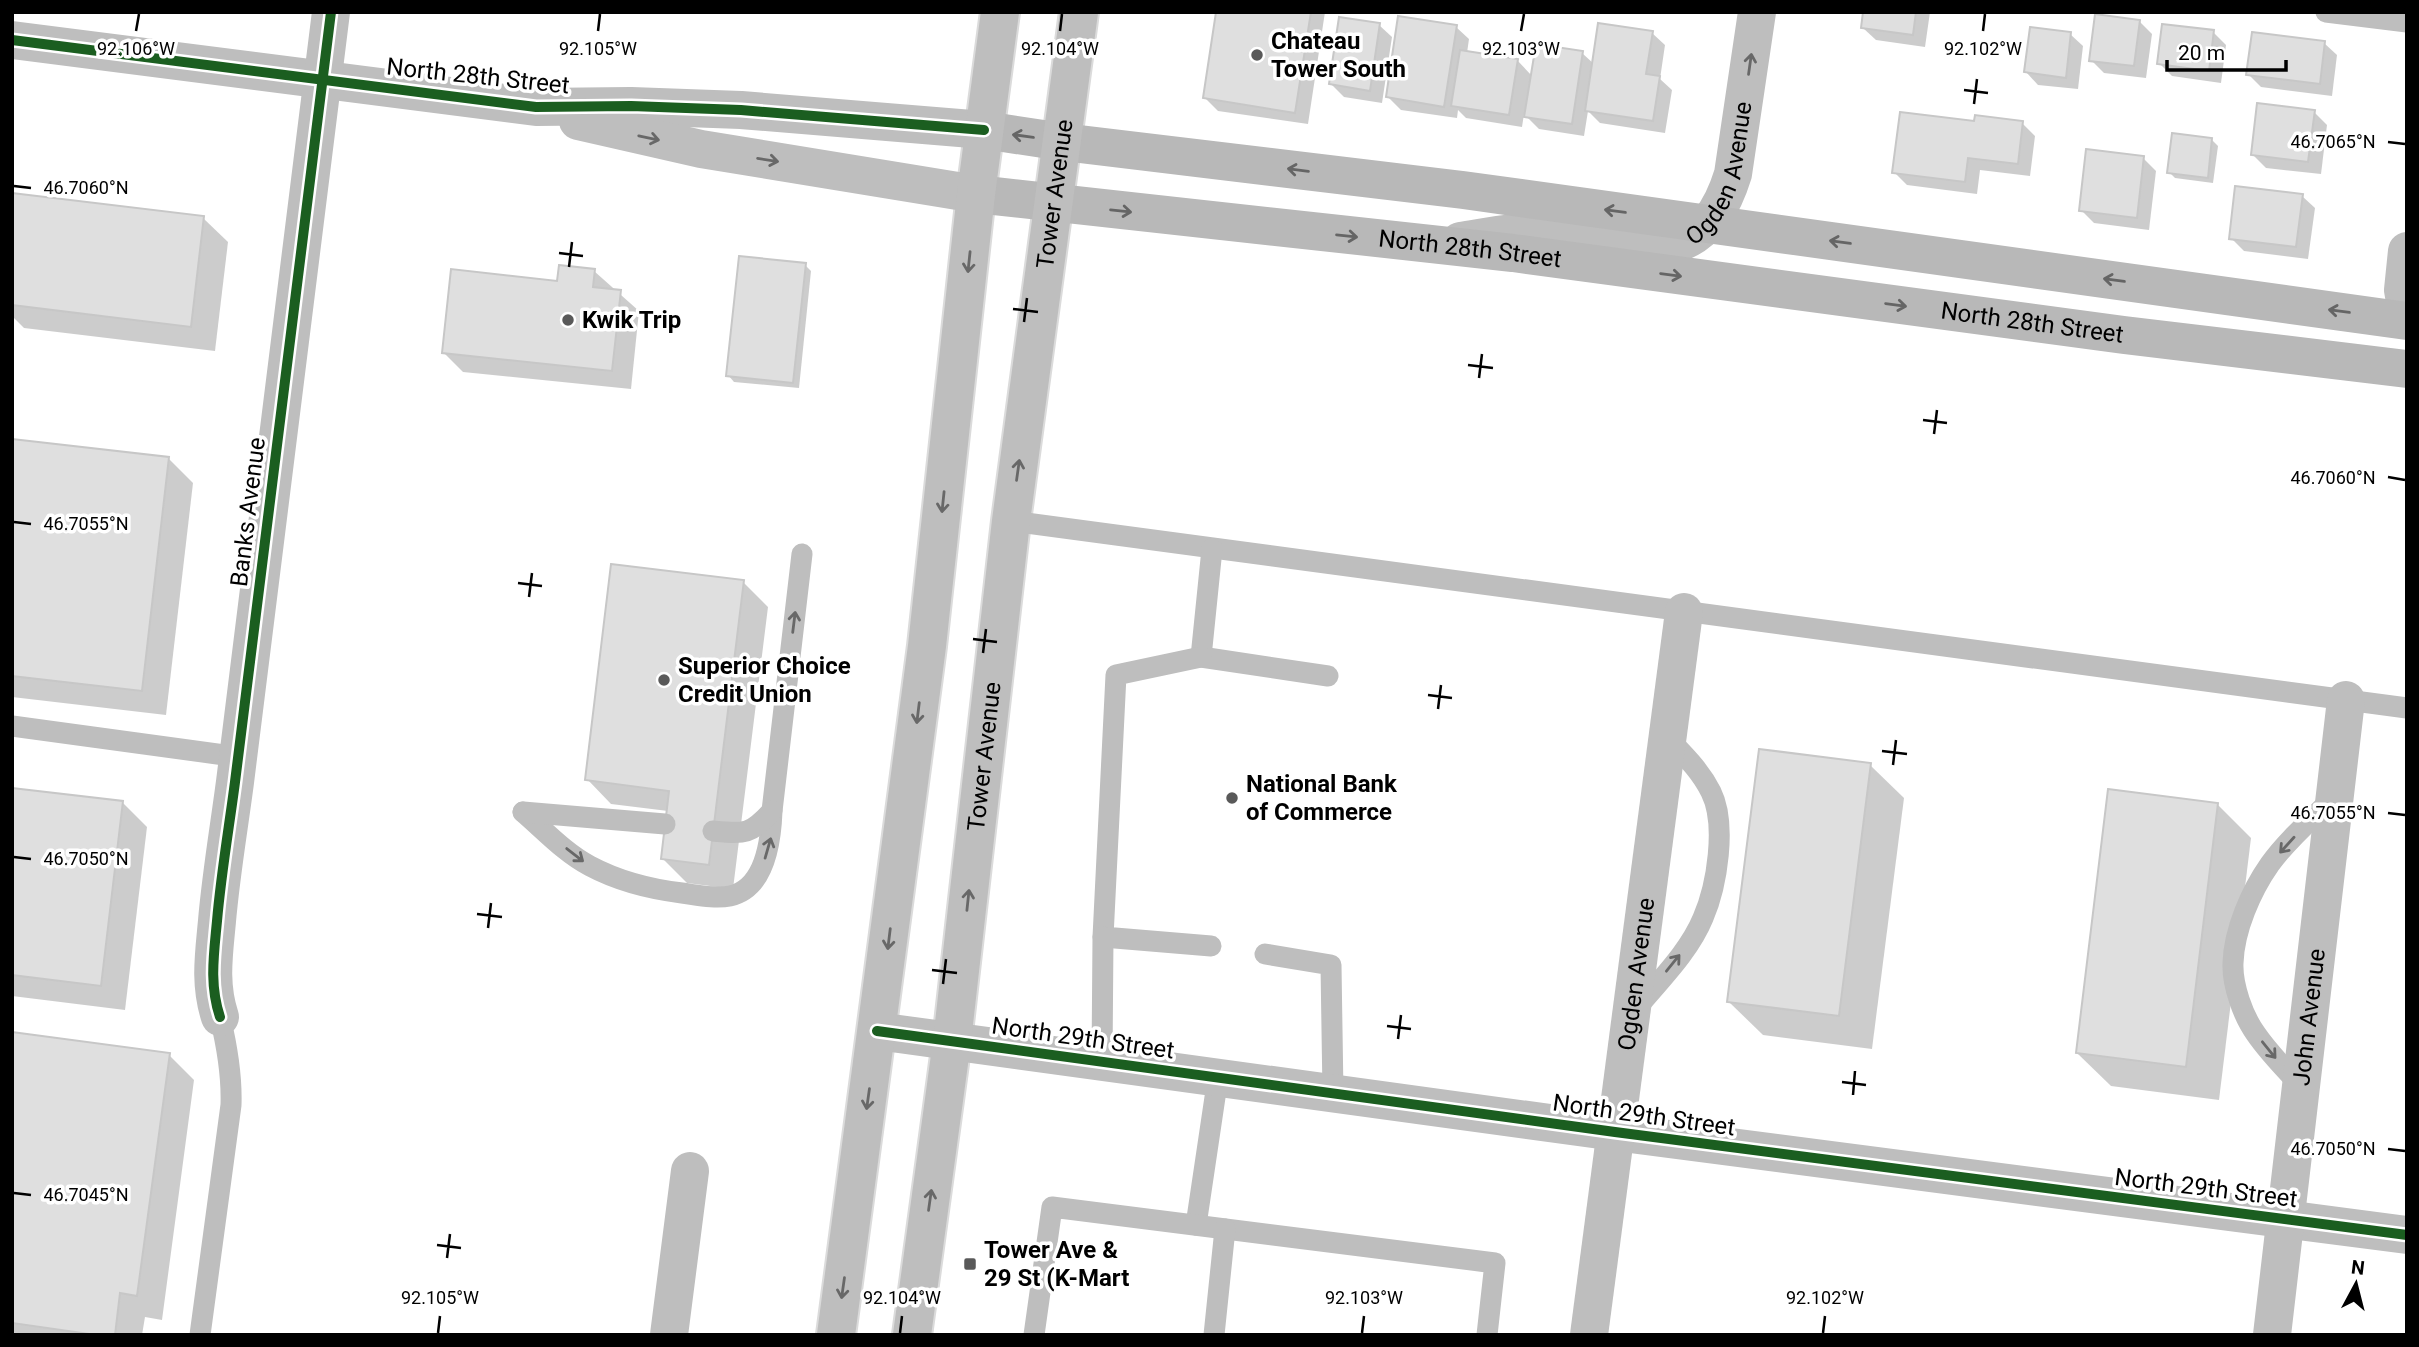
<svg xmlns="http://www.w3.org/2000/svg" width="2419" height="1347" font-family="Roboto,sans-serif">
<rect width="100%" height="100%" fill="#fff"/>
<g fill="#0003">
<polygon points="1218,12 1325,12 1308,124 1218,111 1205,98"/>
<polygon points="1865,12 1930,12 1925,47 1876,40 1863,28"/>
<polygon points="2139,21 2152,34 2146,78 2104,73 2091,60"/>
<polygon points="1379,25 1392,37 1382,103 1344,97 1331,84"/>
<polygon points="1456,27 1469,39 1467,53 1517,60 1532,76 1582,53 1594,64 1652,33 1665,45 1660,79 1672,90 1665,133 1600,123 1588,111 1584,136 1539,129 1524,114 1522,127 1466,118 1458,110 1457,118 1401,110 1388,97"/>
<polygon points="2213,32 2226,45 2221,83 2172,76 2159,63"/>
<polygon points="2070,34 2083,46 2078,89 2038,85 2026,72"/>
<polygon points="2324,43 2337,55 2332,96 2261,87 2248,74"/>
<polygon points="2314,112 2327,125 2321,174 2266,168 2253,155"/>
<polygon points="1976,123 2022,123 2035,136 2030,176 1980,170 1977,194 1907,185 1894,172"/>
<polygon points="2212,140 2218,146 2213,183 2175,178 2169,172"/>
<polygon points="2143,158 2156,171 2149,230 2094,223 2081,210"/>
<polygon points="12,195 203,218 228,242 215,351 24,328 12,316"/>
<polygon points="2302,196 2315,208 2308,259 2244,251 2231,238"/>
<polygon points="805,265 811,271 799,388 734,382 728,375"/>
<polygon points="594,271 639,311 631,389 463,372 444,353 559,283"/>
<polygon points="12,441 168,458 193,483 166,715 12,697"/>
<polygon points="743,582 768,607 733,889 687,883 663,859 668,811 611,804 587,779"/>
<polygon points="1870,765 1904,798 1872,1049 1763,1035 1729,1002"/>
<polygon points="12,790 122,802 147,827 125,1010 12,996"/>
<polygon points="2218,805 2251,838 2219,1100 2111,1086 2077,1053"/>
<polygon points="12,1034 169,1055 194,1080 162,1320 145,1317 142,1335 12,1335"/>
</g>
<g fill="#dfdfdf" stroke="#c7c7c7" stroke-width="2">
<polygon points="1216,12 1311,12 1295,113 1203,98"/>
<polygon points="1863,12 1916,12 1913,35 1861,28"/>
<polygon points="2095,14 2140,20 2134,66 2089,61"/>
<polygon points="1398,16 1457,25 1444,107 1386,97"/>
<polygon points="1339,17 1380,23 1370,91 1329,84"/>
<polygon points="1598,23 1653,31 1646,74 1660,76 1653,121 1585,111"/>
<polygon points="2162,24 2214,30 2209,71 2157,64"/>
<polygon points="2030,27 2071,32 2066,78 2024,72"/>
<polygon points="2252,32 2325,41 2320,84 2246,75"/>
<polygon points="1536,44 1583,51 1572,124 1524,117"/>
<polygon points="1460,50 1518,59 1509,115 1451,106"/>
<polygon points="2257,103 2315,110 2308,162 2251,155"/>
<polygon points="1900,112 1974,121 1975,115 2023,121 2018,164 1968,158 1965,182 1892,173"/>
<polygon points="2172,133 2212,138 2208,178 2167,173"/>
<polygon points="2086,149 2144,156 2137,218 2079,211"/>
<polygon points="2235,186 2303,194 2296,247 2229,239"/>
<polygon points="12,193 204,216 191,327 12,305"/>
<polygon points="739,256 806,263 793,383 726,376"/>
<polygon points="559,265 595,269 593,287 621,290 612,371 442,353 451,269 557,281"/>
<polygon points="12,439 169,457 142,691 12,676"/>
<polygon points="611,564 744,580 709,865 661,859 669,791 585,780"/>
<polygon points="1759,749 1871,763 1839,1016 1727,1002"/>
<polygon points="12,788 123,801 101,986 12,975"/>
<polygon points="2108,789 2218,803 2186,1067 2076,1053"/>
<polygon points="12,1032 170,1053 137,1296 120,1293 115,1335 96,1335 12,1323"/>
</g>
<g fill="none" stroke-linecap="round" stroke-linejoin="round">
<defs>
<g id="primary">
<polyline points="836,1335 927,646 976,194 1000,12"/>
<path id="s5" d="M912 1335 952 1041 1011 521 1079 12"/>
</g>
</defs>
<use href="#primary" stroke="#dbdbdb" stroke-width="42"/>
<g stroke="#bebebe" stroke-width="21">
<polyline points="2326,12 2407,22"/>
<polyline points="1011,521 2407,708"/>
<polyline points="1212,549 1201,657 1328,676"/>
<polyline points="1201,657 1116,675 1103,937 1211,946"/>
<polyline points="12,726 239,757"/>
<path d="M523 812C544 830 565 853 590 866 620 882 649 889 682 893 697 895 715 899 730 896 766 888 771 840 772 811L802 554"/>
<polyline points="523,812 665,824"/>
<path d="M713 831C745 834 750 835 772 811"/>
<polyline points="1265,954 1331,965 1333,1094"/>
<path d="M1636 1009C1659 981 1689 952 1703 918 1717 886 1727 824 1711 792 1700 770 1684 755 1667 737"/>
<polyline points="1102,1061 1103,937"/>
<path d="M2301 1086C2286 1070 2269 1053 2256 1034 2243 1016 2232 985 2233 963 2234 930 2251 891 2270 864 2288 839 2312 819 2333 798"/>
<polyline points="1196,1225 1218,1077"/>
<path d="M200 1335 231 1105C232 1075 227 1046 220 1017"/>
<polyline points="1034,1335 1052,1207 1495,1263 1487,1335"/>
<polyline points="1214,1335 1225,1229"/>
</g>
<g stroke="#bebebe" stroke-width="38">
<polyline points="12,40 536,107 631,106 741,110 984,130"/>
<polyline points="578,121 701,149 976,194"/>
<path id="s1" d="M1460 241C1488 237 1517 230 1546 233 1630 241 1700 281 1733 174L1757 12"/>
<polyline points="2407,251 2403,290 2407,313"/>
<path d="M220 1017C209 984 214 954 217 921 221 874 229 828 235 782L331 12"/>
<polyline points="877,1031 1615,1132 2407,1235"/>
<polyline points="669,1335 690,1171"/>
<path id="s2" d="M1589 1335 1684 612"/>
<path id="s3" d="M2272 1335 2346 700"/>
</g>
<g stroke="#b8b8b8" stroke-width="38">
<polyline points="984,130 1063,142 1463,190 2407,321"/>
<path id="s4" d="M976 194 1513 253 2124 335 2407 369"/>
</g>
<use href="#primary" stroke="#bebebe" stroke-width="38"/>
<defs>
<g id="cycleway">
<polyline points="12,40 536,107 631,106 741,110 984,130"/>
<path d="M220 1017C209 984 214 954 217 921 221 874 229 828 235 782L331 12"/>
<polyline points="877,1031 1615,1132 2407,1235"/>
</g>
</defs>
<use href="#cycleway" stroke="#fff" stroke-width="15"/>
<use href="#cycleway" stroke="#1b5e20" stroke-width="10"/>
</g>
<defs><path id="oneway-shaft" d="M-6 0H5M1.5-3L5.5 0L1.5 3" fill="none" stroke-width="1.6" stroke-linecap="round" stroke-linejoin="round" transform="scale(1.75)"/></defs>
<g stroke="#686868">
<use href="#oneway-shaft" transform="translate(1750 64) rotate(-82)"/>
<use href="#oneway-shaft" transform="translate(649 138) rotate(12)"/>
<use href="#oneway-shaft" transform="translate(768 160) rotate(9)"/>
<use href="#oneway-shaft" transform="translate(969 262) rotate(96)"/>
<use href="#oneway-shaft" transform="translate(1018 470) rotate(-82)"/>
<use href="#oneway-shaft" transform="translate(943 502) rotate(96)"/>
<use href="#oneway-shaft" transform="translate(794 622) rotate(-83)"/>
<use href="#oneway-shaft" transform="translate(918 713) rotate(97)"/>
<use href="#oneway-shaft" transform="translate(2287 845) rotate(132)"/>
<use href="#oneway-shaft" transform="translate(768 848) rotate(-74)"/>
<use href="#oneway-shaft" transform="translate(575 855) rotate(38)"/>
<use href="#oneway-shaft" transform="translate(968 900) rotate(-84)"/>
<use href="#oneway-shaft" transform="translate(889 939) rotate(97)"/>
<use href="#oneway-shaft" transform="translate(1673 963) rotate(-51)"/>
<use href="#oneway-shaft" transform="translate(2269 1050) rotate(51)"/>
<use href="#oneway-shaft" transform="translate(868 1099) rotate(98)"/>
<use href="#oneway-shaft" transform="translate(930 1200) rotate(-82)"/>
<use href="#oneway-shaft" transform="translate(843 1288) rotate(98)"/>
</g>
<g stroke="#656565">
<use href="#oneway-shaft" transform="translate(1023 136) rotate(-172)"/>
<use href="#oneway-shaft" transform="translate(1298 170) rotate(-173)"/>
<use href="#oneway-shaft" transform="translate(1121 211) rotate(6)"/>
<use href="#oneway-shaft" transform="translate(1615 211) rotate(-172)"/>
<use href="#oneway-shaft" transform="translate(1347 236) rotate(6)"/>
<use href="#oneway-shaft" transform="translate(1840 242) rotate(-172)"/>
<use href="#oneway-shaft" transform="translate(1671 275) rotate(8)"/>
<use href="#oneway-shaft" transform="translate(2114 280) rotate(-172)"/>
<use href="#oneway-shaft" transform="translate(1896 305) rotate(8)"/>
<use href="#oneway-shaft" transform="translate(2339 311) rotate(-172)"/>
</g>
<path fill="none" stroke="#000" stroke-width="2.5" d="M136 31 139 14M598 31 600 14M1060 31 1062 14M1521 31 1524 14M1983 31 1985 14M1964 90 1988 93M1974 104 1977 79M2388 142 2405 144M14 186 31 188M559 253 583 256M569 267 572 242M1013 309 1038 312M1024 322 1027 298M1468 365 1493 368M1479 378 1482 354M1923 420 1947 423M1934 434 1937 410M2388 477 2405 480M14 522 31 524M518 583 542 586M529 597 532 573M973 639 997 642M983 653 986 629M1428 695 1452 698M1438 709 1441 685M1882 751 1907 754M1893 765 1896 740M2388 813 2405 815M14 857 31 859M477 914 502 917M488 928 491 903M932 970 957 973M943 984 946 959M1387 1026 1411 1029M1398 1039 1401 1015M1842 1082 1866 1085M1853 1095 1855 1071M2388 1149 2405 1151M14 1193 31 1195M437 1245 461 1248M447 1258 450 1234M438 1333 440 1316M900 1333 902 1316M1362 1333 1364 1316M1823 1333 1825 1316"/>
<g fill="#595959" stroke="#fff" stroke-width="2.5">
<circle cx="1257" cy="55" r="7"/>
<circle cx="568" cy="320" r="7"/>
<circle cx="664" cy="680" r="7"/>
<circle cx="1232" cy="798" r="7"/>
<rect x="963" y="1257" width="14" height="14" rx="3.5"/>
</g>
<g text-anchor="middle" stroke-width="7" stroke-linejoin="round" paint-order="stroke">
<g font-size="24" font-weight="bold" fill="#000" stroke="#fff" text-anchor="start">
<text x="1271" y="49">Chateau<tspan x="1271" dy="28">Tower South</tspan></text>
<text x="582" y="328">Kwik Trip</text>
<text x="678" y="674">Superior Choice<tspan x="678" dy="28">Credit Union</tspan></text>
<text x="1246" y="792">National Bank<tspan x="1246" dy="28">of Commerce</tspan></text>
<text x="984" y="1258">Tower Ave &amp;<tspan x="984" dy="28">29 St (K-Mart</tspan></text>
</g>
<g font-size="24" fill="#000" stroke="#fff">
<text transform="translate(478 76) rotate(6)" y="8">North 28th Street</text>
<text dy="8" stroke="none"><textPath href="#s1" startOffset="308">Ogden Avenue</textPath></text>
<text dy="8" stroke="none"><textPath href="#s5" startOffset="1150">Tower Avenue</textPath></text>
<text dy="8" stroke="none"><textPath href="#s4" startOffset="497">North 28th Street</textPath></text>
<text dy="8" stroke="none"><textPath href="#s4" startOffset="1064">North 28th Street</textPath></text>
<text transform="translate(248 512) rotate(-83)" y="8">Banks Avenue</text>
<text dy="8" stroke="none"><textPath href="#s5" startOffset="583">Tower Avenue</textPath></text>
<text dy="8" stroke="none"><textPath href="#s2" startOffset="364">Ogden Avenue</textPath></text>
<text dy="8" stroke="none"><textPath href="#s3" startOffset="320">John Avenue</textPath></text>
<text transform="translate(1083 1038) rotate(8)" y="8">North 29th Street</text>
<text transform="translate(1644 1115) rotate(8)" y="8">North 29th Street</text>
<text transform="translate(2206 1188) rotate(7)" y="8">North 29th Street</text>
</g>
</g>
<g font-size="18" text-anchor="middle" fill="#000" stroke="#fff" stroke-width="7" stroke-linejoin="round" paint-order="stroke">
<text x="136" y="55">92.106°W</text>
<text x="598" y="55">92.105°W</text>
<text x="1060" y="55">92.104°W</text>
<text x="1521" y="55">92.103°W</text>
<text x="1983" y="55">92.102°W</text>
<text x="2333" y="148">46.7065°N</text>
<text x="86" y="194">46.7060°N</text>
<text x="2333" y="484">46.7060°N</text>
<text x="86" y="530">46.7055°N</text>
<text x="2333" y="819">46.7055°N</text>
<text x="86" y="865">46.7050°N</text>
<text x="2333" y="1155">46.7050°N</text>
<text x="86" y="1201">46.7045°N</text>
<text x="440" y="1304">92.105°W</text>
<text x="902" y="1304">92.104°W</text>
<text x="1364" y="1304">92.103°W</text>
<text x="1825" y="1304">92.102°W</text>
</g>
<rect width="2419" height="1347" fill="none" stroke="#000000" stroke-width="28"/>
<g transform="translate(2356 1284) rotate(7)" stroke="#ffffff" stroke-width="5" paint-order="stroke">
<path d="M0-5L12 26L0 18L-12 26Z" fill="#000000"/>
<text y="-10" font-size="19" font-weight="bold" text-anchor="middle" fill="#000000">N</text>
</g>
<path d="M2167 60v10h119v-10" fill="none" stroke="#000000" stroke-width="3.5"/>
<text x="2178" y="60" font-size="21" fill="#000000" stroke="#ffffff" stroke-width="5" paint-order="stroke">20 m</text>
</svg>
